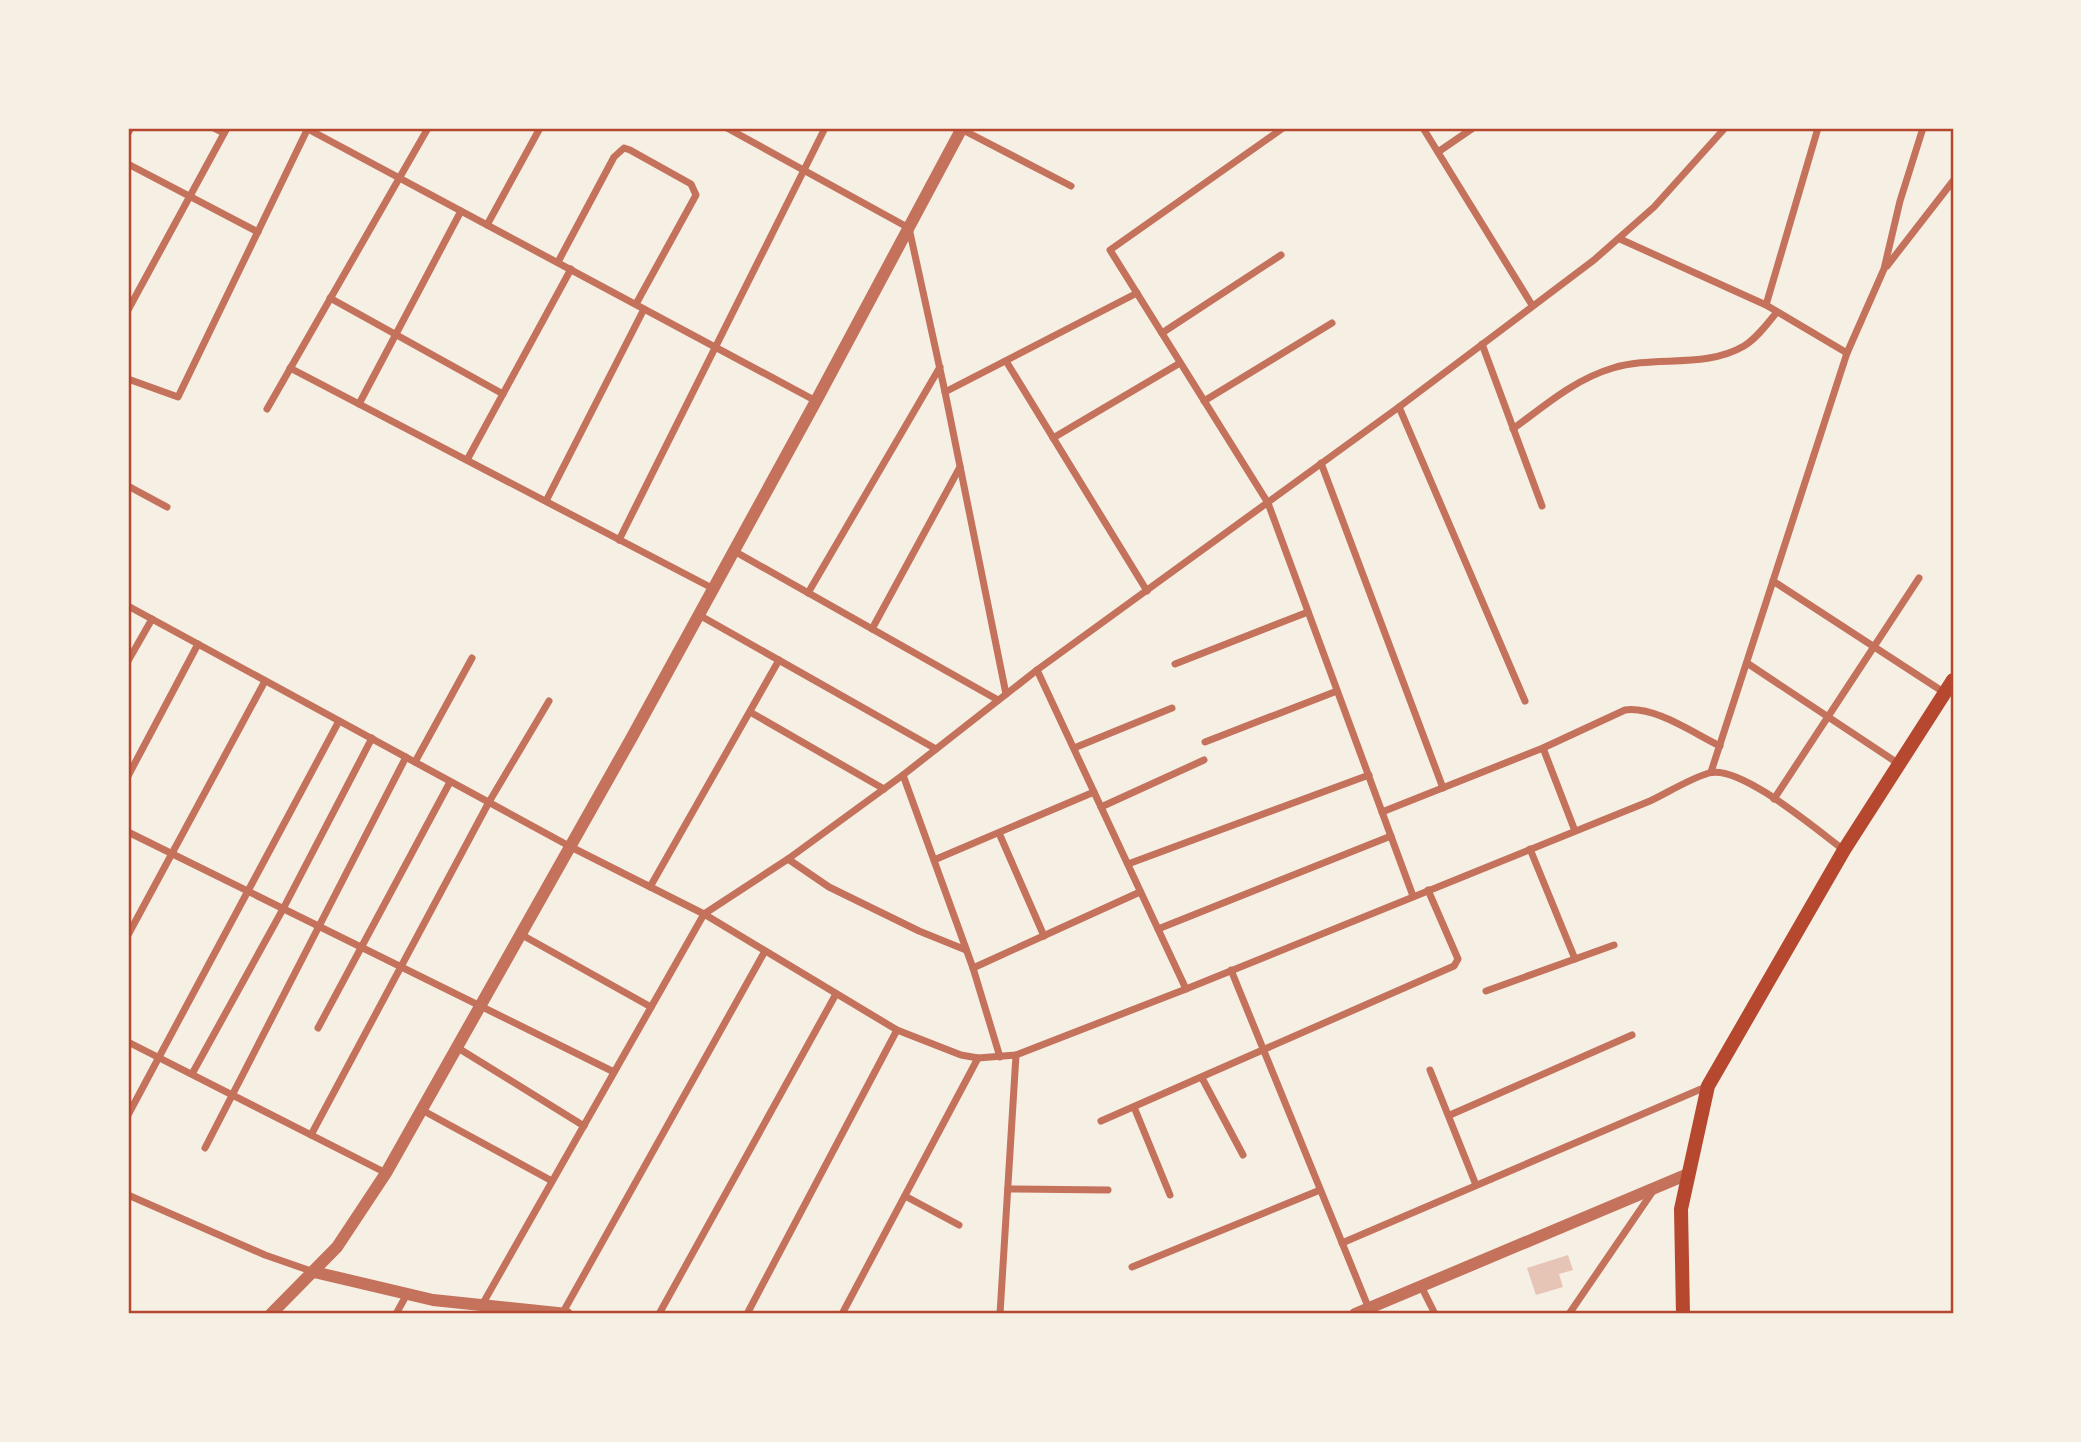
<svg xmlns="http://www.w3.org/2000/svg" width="2081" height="1442" font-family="'Public Sans',sans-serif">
<rect width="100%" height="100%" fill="#f6efe4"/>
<polygon fill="#e6c5b7" points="1568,1255 1573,1270 1559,1274 1563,1287 1536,1295 1527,1268"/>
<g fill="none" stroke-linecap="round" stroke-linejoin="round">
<g stroke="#c5725c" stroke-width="7">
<polyline points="214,128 224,133"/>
<polyline points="306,128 816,401"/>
<polyline points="727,128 909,228 945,392 1006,694"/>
<polyline points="1283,128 1110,250 1268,503 1413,896"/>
<polyline points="1423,128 1532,305"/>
<polyline points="961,129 1071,186"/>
<polyline points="128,133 131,128"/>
<polyline points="1438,152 1473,128"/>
<polyline points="128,164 258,232"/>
<polyline points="487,225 540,128"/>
<polyline points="1620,239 1766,305 1847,353"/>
<polyline points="558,262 614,157 624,148 630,150 691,184 696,195 636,304"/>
<polyline points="1887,266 1953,181"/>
<polyline points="330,298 503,394"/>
<polyline points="1766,305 1818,128"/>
<polyline points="128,310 227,128"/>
<polyline points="1162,333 1281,255"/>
<polyline points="1482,344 1542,506"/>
<polyline points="1006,361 1147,591"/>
<polyline points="290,368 712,588"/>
<polyline points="128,379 178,397 308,128"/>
<polyline points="945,392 1137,293"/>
<polyline points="1204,401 1332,323"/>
<polyline points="359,404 461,211"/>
<polyline points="1399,407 1525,701"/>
<polyline points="267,409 428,128"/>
<path d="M1513 429C1544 406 1575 379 1613 368 1654 355 1705 369 1744 346 1757 338 1767 324 1777 312"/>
<polyline points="1053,438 1180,363"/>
<polyline points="467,460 571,269"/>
<polyline points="1321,463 1443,788"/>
<polyline points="128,486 167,507"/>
<polyline points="546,501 644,309"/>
<polyline points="619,540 825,128"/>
<polyline points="734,551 998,700"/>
<polyline points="1773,581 1945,693"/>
<polyline points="808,593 940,367"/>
<path d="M128 606 571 847 704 914 897 1030 961 1055 978 1058 1016 1055 1186 989 1650 801C1669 792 1689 779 1709 773 1740 764 1817 830 1844 850"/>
<polyline points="699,615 936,749"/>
<polyline points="872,629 960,467"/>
<polyline points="128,661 152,619"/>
<polyline points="1747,663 1899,764"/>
<polyline points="1175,664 1308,612"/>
<polyline points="1037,670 1186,989"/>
<polyline points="750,712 884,789"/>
<polyline points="1205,742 1337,691"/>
<polyline points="1074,748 1172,708"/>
<polyline points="1543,748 1575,831"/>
<polyline points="415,762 472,658"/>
<polyline points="1711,772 1847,353 1884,269 1900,201 1923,128"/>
<polyline points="903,775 973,968 1000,1057"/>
<polyline points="128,776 198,644"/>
<polyline points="1774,799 1919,578"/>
<polyline points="1101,807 1204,760"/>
<path d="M1382 812 1543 748 1625 710C1655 706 1693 733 1720 746"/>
<polyline points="128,832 614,1072"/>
<polyline points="999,833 1044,936"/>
<polyline points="1530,849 1575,959"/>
<polyline points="788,859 829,887 919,931 966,950"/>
<polyline points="934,860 1094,792"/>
<polyline points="1128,864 1369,775"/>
<polyline points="650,887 779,660"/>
<polyline points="1158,929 1391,836"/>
<polyline points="128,935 265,681"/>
<polyline points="522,935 651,1007"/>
<polyline points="973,968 1140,892"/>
<polyline points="1231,970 1369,1309"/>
<polyline points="1486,991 1614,945"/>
<polyline points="318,1028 450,782"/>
<polyline points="128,1042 386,1173"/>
<polyline points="458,1048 584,1126"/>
<polyline points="1430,1070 1476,1185"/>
<polyline points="192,1074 283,909 372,738"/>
<polyline points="1202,1078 1243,1155"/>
<polyline points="1134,1107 1170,1195"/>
<polyline points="422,1110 552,1181"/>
<polyline points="128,1115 339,721"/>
<polyline points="1450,1115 1632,1035"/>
<polyline points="1101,1121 1454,966 1458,959 1428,890"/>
<polyline points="311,1135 489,802 549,701"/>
<polyline points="205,1148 406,757"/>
<polyline points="1008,1189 1108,1190"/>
<polyline points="128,1195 265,1255 314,1272"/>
<polyline points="905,1196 959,1225"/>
<polyline points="1342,1243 1708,1086"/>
<polyline points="1132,1267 1320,1190"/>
<polyline points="1422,1288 1435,1314"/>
<polyline points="482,1305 704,914 788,859 903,775 1037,670 1399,407 1594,260 1654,207 1725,128"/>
<polyline points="396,1314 407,1294"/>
<polyline points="562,1314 765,951"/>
<polyline points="659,1314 836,994"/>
<polyline points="747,1314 897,1030"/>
<polyline points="842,1314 978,1058"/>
<polyline points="1000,1314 1016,1055"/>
<polyline points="1569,1314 1653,1191"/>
</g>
<g stroke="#c5725c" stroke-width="12">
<polyline points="314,1272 433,1300 567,1314"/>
<polyline points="271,1314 337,1247 386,1173 632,737 816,401 962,128"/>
<polyline points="1355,1314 1688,1174"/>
</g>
<polyline stroke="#b5482f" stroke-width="14" points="1683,1314 1681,1209 1708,1086 1844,850 1953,680"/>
</g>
<rect width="2081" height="1442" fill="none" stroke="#f6efe4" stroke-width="259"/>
<rect x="130" y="130" width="1822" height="1182" fill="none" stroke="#b5482f" stroke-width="2.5"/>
</svg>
